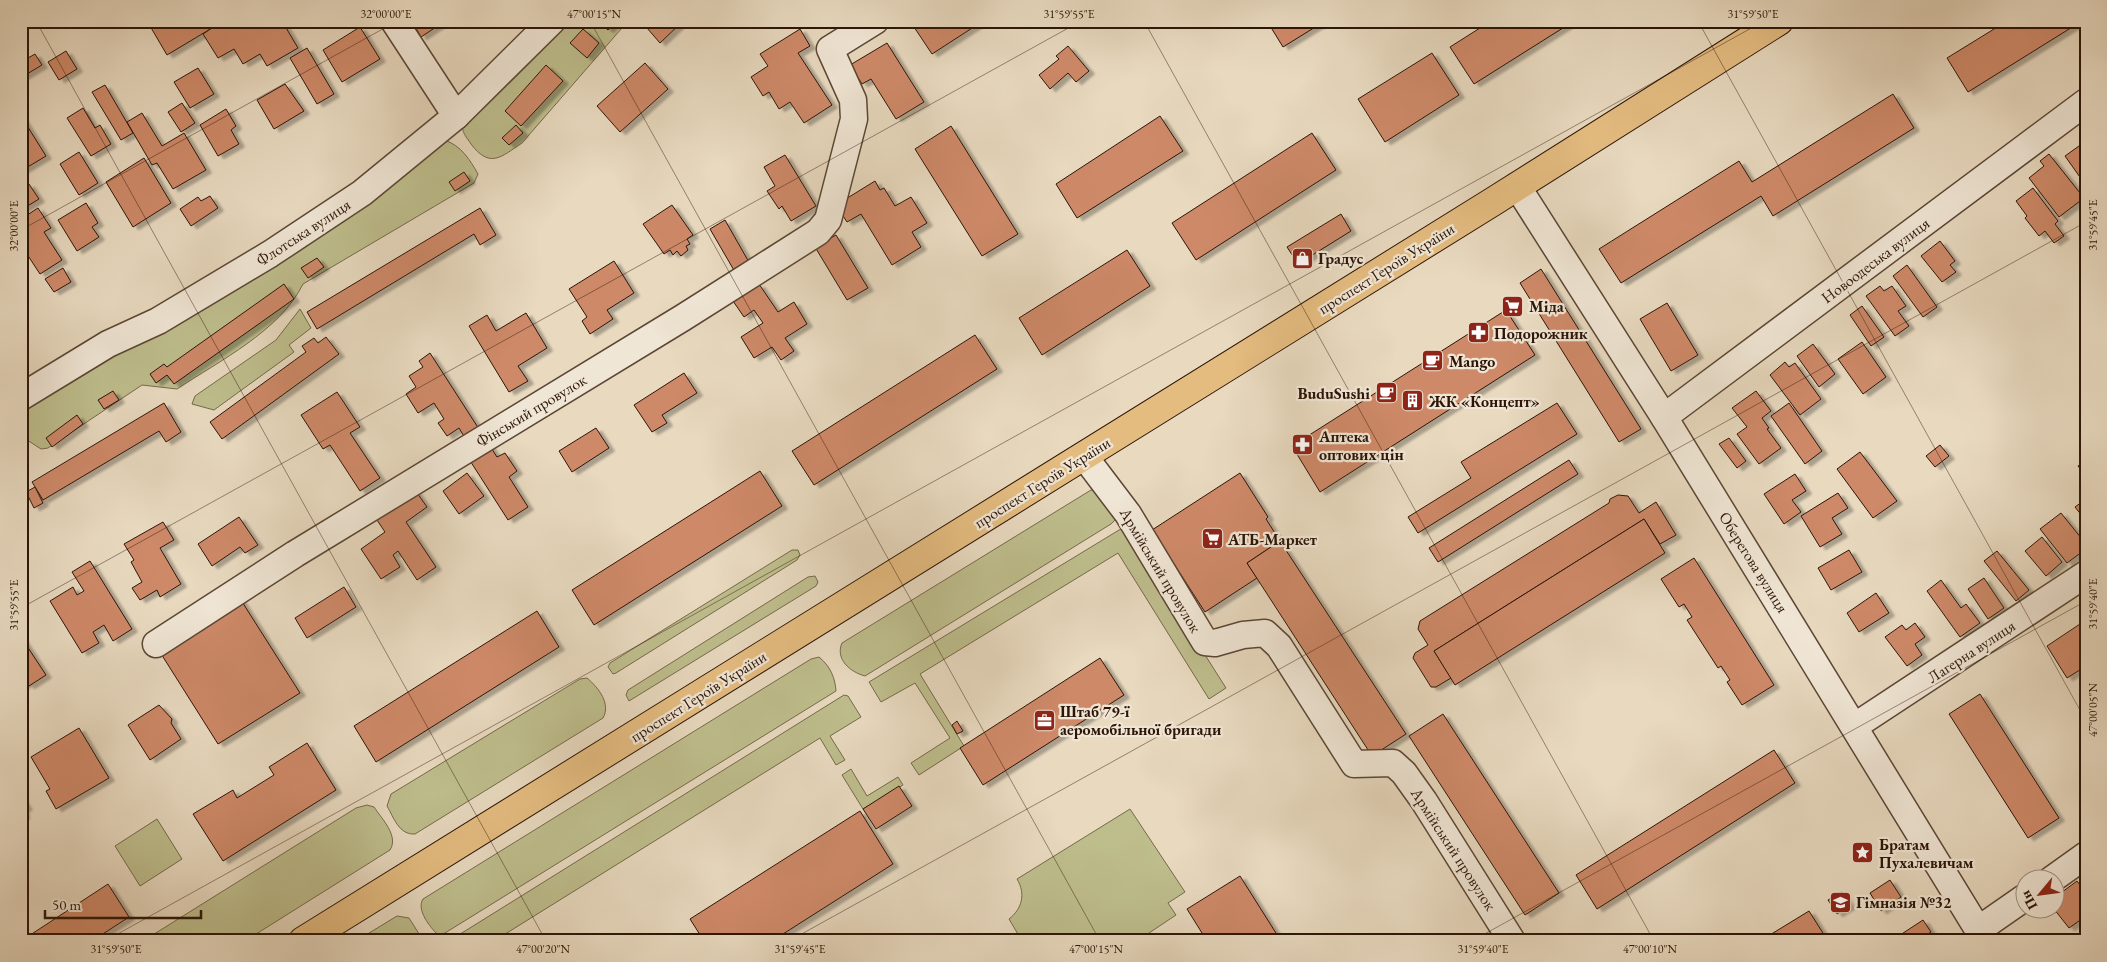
<svg xmlns="http://www.w3.org/2000/svg" width="2107" height="962" font-family="'EB Garamond',serif">
<defs>
<filter id="shadow"><feDropShadow dx="5.5" dy="3" stdDeviation="1" flood-color="#0004"/></filter>
</defs>
<rect width="100%" height="100%" fill="#e8d9bf"/>
<filter id="stains"><feTurbulence type="fractalNoise" baseFrequency=".004" numOctaves="4"/><feColorMatrix values="0 0 0 0 .2 0 0 0 0 .09 0 0 0 0 .02 0 0 0 .5 -.17"/></filter>
<radialGradient id="worn" r=".72"><stop offset=".6" stop-color="#630" stop-opacity="0"/><stop offset="1" stop-color="#630" stop-opacity=".3"/></radialGradient>
<g fill="#bebd8c" stroke="#75694a">
<path d="M563 21H628L522 143C501 157 490 169 471 144 467 138 463 134 462 126Z"/>
<path d="M444 140C461 145 470 160 478 174L474 183 303 284C280 331 219 361 177 389L142 385 48 448 41 449 21 436V407Z"/>
<polygon points="300,309 311,328 289,345 294,352 214,410 192,404 195,396 276,340"/>
<path d="M1091 490H1096L1114 514 1115 520 1111 524 865 676C850 672 835 659 842 643Z"/>
<polygon points="1124,527 1226,688 1209,699 1118,553 920,674 964,746 919,775 911,763 950,738 915,683 881,702 869,682"/>
<polygon points="792,550 798,550 800,555 797,560 616,673 613,674 608,667 610,663"/>
<polygon points="815,576 818,582 816,586 629,701 626,695 628,690 808,577"/>
<path d="M819 657C830 666 835 677 836 691L445 933 438 935C430 927 416 910 423 899L811 659Z"/>
<path d="M587 678C599 688 611 704 603 718L415 834C399 835 394 818 387 806L391 794 580 679Z"/>
<polygon points="844,695 848,696 861,717 830,736 845,760 836,765 820,738 494,941 449,941"/>
<polygon points="851,769 867,796 898,777 903,785 863,809 842,775"/>
<path d="M367 805 374 807C382 819 399 836 390 850L245 941H143L356 808Z"/>
<path d="M1130 809 1185 892 1168 903 1176 915 1137 941H1022L1009 919C1022 909 1026 894 1017 879Z"/>
<polygon points="157,819 182,859 140,886 115,846"/>
<polygon points="397,916 409,918 421,937 421,941 356,941"/>
</g>
<g fill="#ce8968" stroke="#2c1507" filter="url(#shadow)">
<polygon points="157,21 208,21 212,28 167,55 150,26"/>
<polygon points="208,21 282,21 298,48 267,66 260,54 243,64 234,49 218,58 203,34 212,28"/>
<polygon points="412,21 445,21 421,37"/>
<polygon points="598,21 616,21 608,30"/>
<polygon points="654,21 683,21 660,43 647,28"/>
<polygon points="923,21 983,21 932,54 914,27"/>
<polygon points="1267,21 1325,21 1283,47"/>
<polygon points="1491,21 1574,21 1474,84 1450,47"/>
<polygon points="2007,21 2082,21 1968,92 1947,58"/>
<polygon points="360,27 380,59 342,82 323,50"/>
<polygon points="583,29 599,43 587,58 570,43"/>
<polygon points="800,29 810,46 798,53 832,105 804,123 790,102 779,109 769,92 763,96 751,77 768,66 760,54"/>
<polygon points="887,43 924,102 896,119 871,79 862,84 850,65"/>
<polygon points="1068,46 1089,71 1076,82 1068,73 1050,89 1039,75 1059,59 1056,56"/>
<polygon points="307,48 334,94 317,104 290,58"/>
<polygon points="66,51 77,69 59,80 48,62"/>
<polygon points="1432,53 1459,95 1385,142 1358,99"/>
<polygon points="35,54 42,65 22,77 21,62"/>
<polygon points="645,63 668,89 620,132 597,106"/>
<polygon points="546,65 563,81 521,126 505,111"/>
<polygon points="198,68 214,94 190,108 174,82"/>
<polygon points="285,84 304,111 274,129 257,100"/>
<polygon points="105,85 133,133 121,140 92,92"/>
<polygon points="1893,94 1914,128 1773,216 1761,196 1621,283 1599,249 1739,161 1752,182"/>
<polygon points="182,103 195,123 181,132 168,112"/>
<polygon points="83,108 95,128 100,125 111,144 91,156 67,118"/>
<polygon points="226,109 236,126 231,130 239,144 218,156 200,125"/>
<polygon points="142,113 162,146 184,133 206,170 173,189 157,163 152,165 127,122"/>
<polygon points="21,116 46,156 21,171"/>
<polygon points="1160,116 1183,151 1077,218 1056,184"/>
<polygon points="516,125 523,133 509,145 502,138"/>
<polygon points="951,126 1018,234 982,256 915,149"/>
<polygon points="1312,133 1336,170 1196,260 1172,223"/>
<polygon points="2086,141 2086,178 2082,180 2065,156"/>
<polygon points="79,152 98,183 79,195 60,164"/>
<polygon points="2049,154 2084,198 2059,217 2029,178 2044,166 2040,161"/>
<polygon points="785,155 816,206 791,221 782,206 779,209 767,191 775,186 764,167"/>
<polygon points="144,158 171,203 133,227 106,182"/>
<polygon points="464,172 470,181 455,191 449,182"/>
<polygon points="875,181 880,190 884,188 895,206 911,197 927,223 912,232 921,247 892,265 861,214 847,222 836,205"/>
<polygon points="29,184 39,199 21,210 21,189"/>
<polygon points="2033,188 2058,221 2055,224 2064,236 2054,243 2045,231 2039,236 2025,218 2027,216 2016,201"/>
<polygon points="210,196 218,208 191,226 180,209 198,197 201,201"/>
<polygon points="86,203 98,223 92,227 99,237 77,251 58,220"/>
<polygon points="672,205 693,235 687,239 690,244 686,246 688,250 681,256 677,251 673,255 670,250 664,254 643,224"/>
<polygon points="38,208 51,228 44,232 62,260 40,274 21,245 21,219"/>
<polygon points="480,208 496,235 480,245 474,234 317,329 307,312"/>
<polygon points="1341,214 1351,231 1298,264 1287,247"/>
<polygon points="725,220 750,264 735,272 710,229"/>
<polygon points="836,235 868,288 847,300 815,247"/>
<polygon points="1940,241 1955,261 1950,265 1956,272 1942,282 1921,256"/>
<polygon points="1127,250 1150,286 1042,355 1019,318"/>
<polygon points="317,258 324,267 308,278 301,268"/>
<polygon points="614,261 634,293 607,310 613,319 590,334 582,321 587,317 569,289"/>
<polygon points="1907,265 1937,307 1923,317 1893,276"/>
<polygon points="63,268 71,282 54,292 45,279"/>
<polygon points="1541,269 1641,429 1619,442 1520,283"/>
<polygon points="284,284 294,299 174,384 167,375 156,383 150,374 164,364 167,367"/>
<polygon points="759,284 778,312 794,302 807,324 785,338 794,351 781,360 772,347 754,358 741,337 763,323 754,310 744,317 733,301"/>
<polygon points="1880,286 1884,291 1892,286 1906,306 1898,311 1909,326 1895,336 1866,296"/>
<polygon points="1667,303 1698,355 1671,371 1640,319"/>
<polygon points="1862,306 1884,337 1871,346 1850,315"/>
<polygon points="1506,310 1535,355 1320,492 1292,446"/>
<polygon points="526,313 547,348 518,366 528,381 509,392 469,326 487,315 496,331"/>
<polygon points="975,335 997,369 814,485 792,451"/>
<polygon points="326,337 339,354 222,439 210,422 306,352 302,346 314,338 318,343"/>
<polygon points="1862,342 1886,377 1863,394 1838,359"/>
<polygon points="1813,344 1835,374 1819,387 1797,356"/>
<polygon points="430,353 479,429 465,438 459,428 447,436 438,423 444,419 434,403 418,413 406,394 416,387 409,376 423,367 419,361"/>
<polygon points="1785,362 1789,367 1795,363 1821,399 1800,415 1770,375"/>
<polygon points="684,373 697,393 662,415 667,423 652,432 634,405"/>
<polygon points="113,391 119,400 104,409 98,400"/>
<polygon points="1756,391 1771,411 1762,418 1769,428 1767,429 1781,448 1759,464 1737,434 1747,427 1732,408"/>
<polygon points="337,392 360,427 350,433 380,478 360,491 330,445 323,449 301,415"/>
<polygon points="164,403 181,432 166,442 159,431 43,500 32,482"/>
<polygon points="1557,403 1577,434 1418,533 1408,517 1471,478 1461,462"/>
<polygon points="1789,403 1822,451 1805,464 1771,416"/>
<polygon points="77,415 83,424 52,447 46,438"/>
<polygon points="596,428 609,448 572,472 559,451"/>
<polygon points="1729,438 1746,461 1737,468 1719,444"/>
<polygon points="488,443 497,457 505,453 517,471 509,477 528,507 508,520 467,456"/>
<polygon points="1940,445 1949,456 1935,467 1926,456"/>
<polygon points="1860,452 1897,501 1873,518 1837,469"/>
<polygon points="1569,460 1578,474 1438,562 1429,548"/>
<polygon points="2086,460 2086,476 2078,466"/>
<polygon points="760,471 782,506 594,625 572,590"/>
<polygon points="467,473 484,496 459,514 443,491"/>
<polygon points="1240,473 1268,517 1266,519 1280,541 1247,563 1257,578 1205,612 1152,530"/>
<polygon points="1795,474 1806,491 1792,500 1801,512 1784,524 1764,494"/>
<polygon points="35,487 43,503 34,508 26,492"/>
<polygon points="415,490 427,507 406,522 436,567 417,580 398,551 393,555 400,567 381,579 361,549 385,532 375,517"/>
<polygon points="1838,493 1848,508 1832,518 1842,534 1820,547 1801,516"/>
<polygon points="1618,495 1628,496 1639,513 1656,502 1676,535 1660,544 1644,519 1434,651 1451,678 1436,687 1431,687 1413,658 1415,653 1428,645 1418,629 1420,621 1609,503 1610,499"/>
<polygon points="2086,499 2086,521 2075,507"/>
<polygon points="2061,513 2086,544 2086,549 2067,563 2040,529"/>
<polygon points="239,517 258,545 245,553 240,547 212,566 198,544"/>
<polygon points="1644,519 1665,553 1455,685 1434,651"/>
<polygon points="163,522 174,540 160,548 181,584 160,597 157,590 140,600 132,588 142,582 131,562 134,560 124,544"/>
<polygon points="2042,537 2062,562 2046,576 2025,551"/>
<polygon points="1280,541 1406,734 1372,756 1247,563"/>
<polygon points="1849,550 1862,572 1831,590 1818,568"/>
<polygon points="1997,551 2029,590 2016,601 1984,561"/>
<polygon points="1694,558 1774,685 1742,705 1727,682 1730,680 1721,666 1718,668 1687,620 1692,617 1684,604 1679,607 1661,579"/>
<polygon points="90,561 132,629 113,641 104,625 93,632 99,643 82,653 50,601 73,587 77,595 84,591 72,572"/>
<polygon points="1984,578 2004,608 1988,619 1968,589"/>
<polygon points="1941,580 1961,608 1966,604 1980,623 1960,637 1927,591"/>
<polygon points="344,587 356,607 307,638 295,618"/>
<polygon points="1876,593 1889,613 1859,632 1847,613"/>
<polygon points="239,597 300,693 218,744 158,649"/>
<polygon points="537,611 559,647 376,762 354,726"/>
<polygon points="2086,620 2086,666 2067,678 2047,646"/>
<polygon points="1915,623 1925,637 1915,644 1922,655 1907,666 1885,637 1902,625 1906,630"/>
<polygon points="21,637 46,675 29,686 27,683 21,687"/>
<polygon points="1100,658 1124,695 983,785 960,748"/>
<polygon points="1980,694 2059,818 2028,838 1949,714"/>
<polygon points="159,705 172,719 171,723 181,739 150,760 128,725"/>
<polygon points="1443,714 1559,893 1525,915 1409,736"/>
<polygon points="957,721 963,731 957,734 952,725"/>
<polygon points="79,728 109,778 56,809 46,791 50,789 31,757"/>
<polygon points="307,743 336,790 223,861 193,814 233,790 237,798 274,775 269,767"/>
<polygon points="1774,750 1795,783 1597,909 1576,875"/>
<polygon points="899,786 912,806 876,829 863,809"/>
<polygon points="21,798 27,807 23,809 24,816 21,818"/>
<polygon points="860,811 893,864 772,941 704,941 690,919"/>
<polygon points="1240,876 1281,941 1207,941 1187,909"/>
<polygon points="1890,880 1901,897 1881,911 1870,893"/>
<polygon points="2077,881 2086,893 2086,916 2069,928 2054,909 2054,898"/>
<polygon points="108,884 129,917 92,941 21,941"/>
<polygon points="1842,892 1850,906 1837,914 1828,900"/>
<polygon points="1809,911 1828,941 1760,941"/>
<polygon points="1923,920 1931,932 1920,939 1921,941 1891,941"/>
</g>
<g fill="none" stroke-linecap="round" stroke-linejoin="round">
<defs>
<g id="minor">
<polyline points="394,21 456,116"/>
<polyline points="1517,186 1664,417 1985,941"/>
<polyline points="21,397 108,344 158,321 270,254 362,193 456,116 552,21"/>
<polyline points="1664,417 2086,102"/>
<polyline points="1084,456 1128,514 1205,642 1215,643 1243,635 1265,633 1279,646 1354,764 1393,763 1404,773 1424,801 1512,941"/>
<polyline points="156,644 295,554 684,317 818,232 828,220 854,119 853,100 830,49 875,21"/>
<polyline points="1855,726 2086,574"/>
<polyline points="2051,880 2086,855"/>
<polyline points="1978,930 2024,898"/>
</g>
<polyline id="highway" points="303,941 1494,201 1779,21"/>
</defs>
<use href="#minor" stroke="#5b4635" stroke-width="29"/>
<use href="#highway" stroke="#2c1507" stroke-width="30"/>
<use href="#minor" stroke="#f0e6d5" stroke-width="26"/>
<use href="#highway" stroke="#e4bc80" stroke-width="28"/>
</g>
<path fill="none" stroke="#2c1507" stroke-width="1" stroke-opacity="0.45" d="M36 21 546 941M590 21 1100 941M1144 21 1654 941M1698 21 2086 721M21 230 397 21M21 608 1081 21M105 941 1764 21M789 941 2086 222M1472 941 2086 601"/>
<defs>
<symbol id="shop-square" viewBox="-11 -11 22 22"><rect x="-9" y="-9" width="18" height="18" rx="4" fill="#8f2418" stroke="#f0e6d5"/><path d="M-5-2.5h2.3a2.7 3.5 0 0 1 5.4 0H5L5.5 6h-11ZM-1.5-2.5h3a1.5 2.3 0 0 0-3 0Z" fill="#fff"/></symbol>
<symbol id="supermarket-square" viewBox="-11 -11 22 22"><rect x="-9" y="-9" width="18" height="18" rx="4" fill="#8f2418" stroke="#f0e6d5"/><path d="M-6-5.5h2.5l.6 2H6L4.5 2H-2.5L-4.4-4H-6ZM-1.5 3.2a1.3 1.3 0 1 0 .1 0ZM3 3.2a1.3 1.3 0 1 0 .1 0Z" fill="#fff"/></symbol>
<symbol id="pharmacy-square" viewBox="-11 -11 22 22"><rect x="-9" y="-9" width="18" height="18" rx="4" fill="#8f2418" stroke="#f0e6d5"/><path d="M-2-6h4v4h4v4h-4v4h-4v-4h-4v-4h4Z" fill="#fff"/></symbol>
<symbol id="cafe-square" viewBox="-11 -11 22 22"><rect x="-9" y="-9" width="18" height="18" rx="4" fill="#8f2418" stroke="#f0e6d5"/><path d="M-5.5-4.5H6V0H3Q3 3.5 0 3.5H-2.5Q-5.5 3.5-5.5 0ZM3-3.2v2h1.7v-2ZM-6 4.5H4V6H-6Z" fill="#fff"/></symbol>
<symbol id="building-square" viewBox="-11 -11 22 22"><rect x="-9" y="-9" width="18" height="18" rx="4" fill="#8f2418" stroke="#f0e6d5"/><path d="M-4-6H4V6H1V3H-1V6H-4ZM-2.5-4.3h1.7v1.8h-1.7ZM.8-4.3h1.7v1.8H.8ZM-2.5-1h1.7V.8h-1.7ZM.8-1h1.7V.8H.8Z" fill="#fff"/></symbol>
<symbol id="office-square" viewBox="-11 -11 22 22"><rect x="-9" y="-9" width="18" height="18" rx="4" fill="#8f2418" stroke="#f0e6d5"/><path d="M-6-3h4V-5.5h4V-3h4V5H-6ZM-1-4.5V-3h2v-1.5ZM-6 0V1H6V0Z" fill="#fff"/></symbol>
<symbol id="sight-square" viewBox="-11 -11 22 22"><rect x="-9" y="-9" width="18" height="18" rx="4" fill="#8f2418" stroke="#f0e6d5"/><path d="M0-6L1.8-2.2L6-1.7L2.9 1.2L3.7 5.4L0 3.3L-3.7 5.4L-2.9 1.2L-6-1.7L-1.8-2.2Z" fill="#fff"/></symbol>
<symbol id="school-square" viewBox="-11 -11 22 22"><rect x="-9" y="-9" width="18" height="18" rx="4" fill="#8f2418" stroke="#f0e6d5"/><path d="M0-5L7-2L0 1L-7-2ZM-4 1L0 2.5L4 1V4Q0 6-4 4Z" fill="#fff"/></symbol>
</defs>
<g fill-rule="evenodd">
<use href="#shop-square" x="1290" y="246" width="25" height="25"/>
<use href="#supermarket-square" x="1500" y="294" width="25" height="25"/>
<use href="#pharmacy-square" x="1466" y="320" width="25" height="25"/>
<use href="#cafe-square" x="1420" y="348" width="25" height="25"/>
<use href="#cafe-square" x="1374" y="380" width="25" height="25"/>
<use href="#building-square" x="1400" y="388" width="25" height="25"/>
<use href="#pharmacy-square" x="1290" y="432" width="25" height="25"/>
<use href="#supermarket-square" x="1200" y="526" width="25" height="25"/>
<use href="#office-square" x="1032" y="708" width="25" height="25"/>
<use href="#sight-square" x="1850" y="840" width="25" height="25"/>
<use href="#school-square" x="1828" y="890" width="25" height="25"/>
</g>
<g text-anchor="middle" stroke-width="4.5" stroke-linejoin="round" paint-order="stroke">
<g font-size="16" fill="#2c1507" stroke="#f0e6d5">
<text transform="translate(303 232) rotate(-33)" y="6">Флотська вулиця</text>
<text transform="translate(1875 260) rotate(-37)" y="6">Новоодеська вулиця</text>
<text transform="translate(1386 268) rotate(-32)" y="6">проспект Героїв України</text>
<text transform="translate(531 410) rotate(-31)" y="6">Фінський провулок</text>
<text transform="translate(1042 482) rotate(-32)" y="6">проспект Героїв України</text>
<text transform="translate(1754 562) rotate(58)" y="6">Оберегова вулиця</text>
<text transform="translate(1161 570) rotate(59)" y="6">Армійський провулок</text>
<text transform="translate(1971 651) rotate(-33)" y="6">Лагерна вулиця</text>
<text transform="translate(698 696) rotate(-32)" y="6">проспект Героїв України</text>
<text transform="translate(1454 849) rotate(57)" y="6">Армійський провулок</text>
</g>
<g font-size="16" font-weight="bold" fill="#2c1507" stroke="#f0e6d5" text-anchor="start">
<text x="1318" y="264">Градус</text>
<text x="1529" y="312">Міда</text>
<text x="1494" y="339">Подорожник</text>
<text x="1449" y="367">Mango</text>
<text x="1370" y="399" text-anchor="end">BuduSushi</text>
<text x="1429" y="407">ЖК «Концепт»</text>
<text x="1319" y="442">Аптека<tspan x="1319" dy="18">оптових цін</tspan></text>
<text x="1228" y="545">АТБ-Маркет</text>
<text x="1060" y="717">Штаб 79-ї<tspan x="1060" dy="18">аеромобільної бригади</tspan></text>
<text x="1879" y="850">Братам<tspan x="1879" dy="18">Пухалевичам</tspan></text>
<text x="1856" y="908">Гімназія №32</text>
</g>
</g>
<rect width="2107" height="962" fill="none" stroke="#e8d9bf" stroke-width="55"/>
<g transform="translate(2040 894) rotate(241)"><circle r="24" fill="#f0e6d5" stroke="#a29283"/>
<path d="M0-4L9 19L0 12L-9 19Z" fill="#8f2418"/>
<text y="-8" font-size="14" font-weight="bold" text-anchor="middle" fill="#2c1507">Пн</text>
</g>
<path d="M45 910v8h156v-8" fill="none" stroke="#2c1507" stroke-width="2.5"/>
<text x="52" y="910" font-size="15" fill="#2c1507" stroke="#f0e6d5" stroke-width="4" paint-order="stroke">50 m</text>
<rect x="28" y="28" width="2052" height="906" fill="none" stroke="#2c1507" stroke-width="2"/>
<g font-size="12" text-anchor="middle" fill="#2c1507">
<text x="386" y="18">32°00'00"E</text>
<text x="594" y="18">47°00'15"N</text>
<text x="1069" y="18">31°59'55"E</text>
<text x="1753" y="18">31°59'50"E</text>
<text transform="translate(2093 225) rotate(-90)" y="4">31°59'45"E</text>
<text transform="translate(14 226) rotate(-90)" y="4">32°00'00"E</text>
<text transform="translate(2093 604) rotate(-90)" y="4">31°59'40"E</text>
<text transform="translate(14 605) rotate(-90)" y="4">31°59'55"E</text>
<text transform="translate(2093 710) rotate(-90)" y="4">47°00'05"N</text>
<text x="116" y="953">31°59'50"E</text>
<text x="543" y="953">47°00'20"N</text>
<text x="800" y="953">31°59'45"E</text>
<text x="1096" y="953">47°00'15"N</text>
<text x="1483" y="953">31°59'40"E</text>
<text x="1650" y="953">47°00'10"N</text>
</g>
<rect width="100%" height="100%" filter="url(#stains)"/>
<rect width="100%" height="100%" fill="url(#worn)"/>
</svg>
